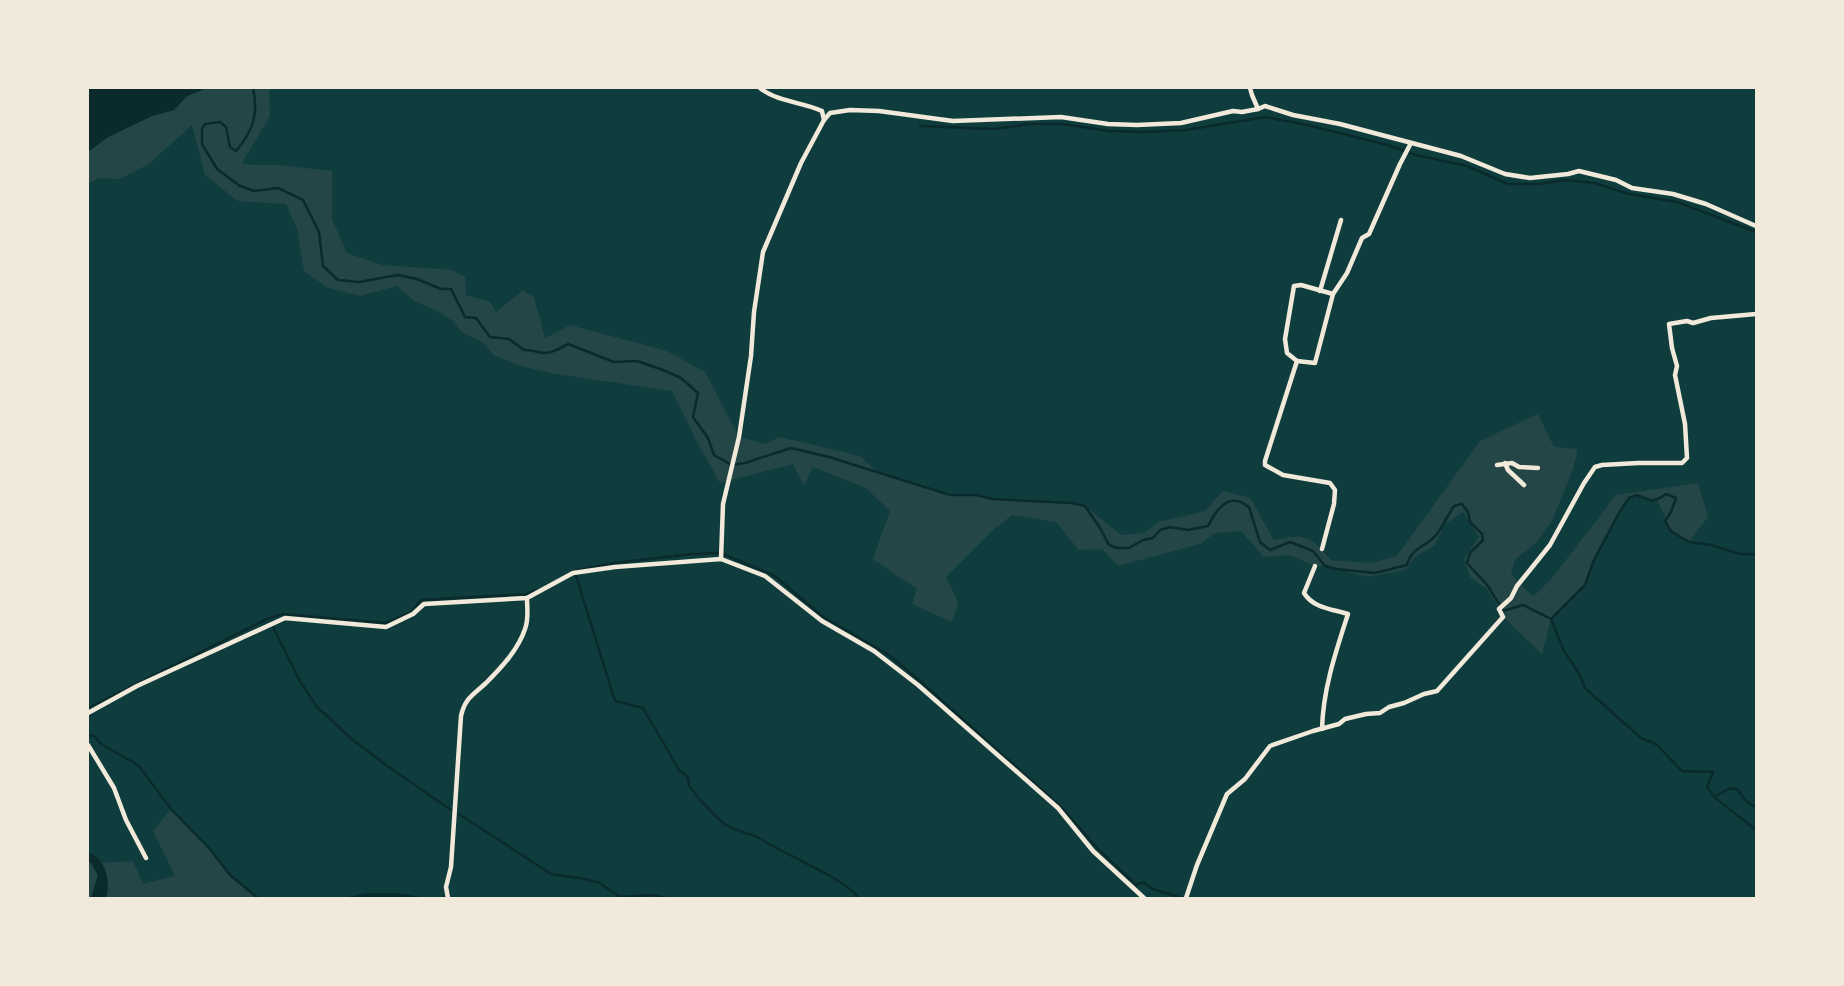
<svg xmlns="http://www.w3.org/2000/svg" width="1844" height="986" font-family="Karla,sans-serif">
<rect width="100%" height="100%" fill="#0f3d3e"/>
<g fill="#244646">
<path d="M207 88H269L270 116 242 163 253 165H279L332 171V219L347 253 382 265 452 270 465 277 466 295 490 302 496 312 523 290 534 297 545 338 570 325 667 351 705 372 739 437 765 444 779 437 860 456 876 471 950 495H976L992 499 1072 503 1085 506 1121 535 1144 533 1159 522 1205 511 1223 491 1250 498 1274 540C1305 533 1310 536 1331 560L1371 563 1397 556 1480 441 1538 414 1554 447 1578 449 1573 469 1552 521 1537 542 1515 560 1511 574 1533 597 1552 578 1616 495 1698 483 1708 517 1689 542 1671 531 1658 501 1649 500 1637 496 1629 498 1603 540 1585 585 1551 619 1542 654 1503 617 1488 590 1470 577 1464 559 1479 537 1463 512 1445 524 1435 545 1415 557 1405 570 1367 577 1325 566H1315L1289 555 1264 557 1241 531 1215 533 1200 544 1118 566 1102 549 1079 550 1056 522 1012 515 994 529 946 577 958 602 952 622 912 604 917 589 873 559 890 511 866 488 813 467 804 486 793 464 720 483 697 442 672 391 556 374 520 366 494 355 482 342 461 332 453 321 437 311 413 300 397 286 360 296 328 288 304 271 297 228 286 204 238 201 205 175 192 125 149 164 120 179 99 178 88 184V152L108 137 152 116 174 110 187 96Z"/>
<path d="M171 809 209 848 230 875 258 898H106C110 885 107 875 100 863L133 861 143 884 175 876 153 831Z"/>
<polygon points="88,862 91,863 98,875 91,898 88,898"/>
</g>
<g fill="#0a2a2b">
<polygon points="88,88 207,88 187,96 174,110 152,116 108,137 88,152"/>
<path d="M88 853C106 857 111 883 106 898H91L98 875 91 863 88 862Z"/>
<polygon points="368,893 396,893 428,898 342,898"/>
</g>
<g fill="none" stroke-linecap="round" stroke-linejoin="round">
<g stroke="#0a2a2b" stroke-width="2.5">
<path d="M253 88C259 114 253 131 236 151L230 147 226 127 220 122 205 124 202 129V144L217 169 240 186 254 191 278 188 303 200 319 232 323 266 338 280 359 282 398 275 417 279 441 289H451L465 317 476 318 490 337 509 339 524 350C532 349 538 353 545 353 553 353 561 348 568 344L614 362 637 361 663 370 681 378 698 393 693 417 708 438 714 455 732 465 745 463 791 448 829 457 950 495H976L992 499 1072 503 1085 506 1100 528 1109 545 1117 548H1129L1143 540 1153 538 1160 530 1170 527 1188 530 1208 526C1213 516 1224 497 1238 501 1241 501 1245 505 1249 507L1260 542 1270 550 1290 542 1313 551 1325 566 1336 569 1375 573 1407 565C1413 545 1426 548 1437 534 1443 526 1448 515 1454 506L1462 504 1468 512 1470 522 1482 534 1483 540 1470 553 1467 563 1488 586 1503 611 1523 605 1551 619 1563 649 1580 675 1585 688 1641 738 1656 744 1682 771 1713 772 1707 787 1714 797 1730 788 1738 790C1743 797 1747 804 1756 807"/>
<polyline points="920,126 994,129 1030,124 1062,124 1110,131 1144,132 1186,130 1265,117 1303,124 1388,145 1416,155 1467,166 1508,184 1539,184 1566,180 1594,183 1629,194 1677,202 1756,232"/>
<polyline points="573,571 614,563 691,554 721,553 775,576 823,617 889,655 920,681 1061,807 1100,851 1136,885 1143,882 1153,889 1182,898"/>
<path d="M576 576 615 701 643 708C654 728 667 747 677 767 679 772 686 774 688 778 689 780 688 783 689 785 693 793 718 820 726 825 736 831 750 833 761 839 765 841 767 844 771 845 791 857 847 880 858 898"/>
<path d="M1551 619 1585 585 1594 560 1620 511 1629 498 1637 495C1650 501 1654 503 1666 494L1676 498 1671 512 1665 521 1671 531 1689 542 1711 545 1740 554H1756"/>
<polyline points="273,627 301,683 317,707 353,740 386,765 451,810"/>
<polyline points="88,708 267,619 283,614 385,623 410,613 421,600 526,594 538,590"/>
<polyline points="88,735 94,736 101,744 138,765 171,809 209,848 230,875 258,898"/>
<polyline points="1714,797 1756,830"/>
<polyline points="459,814 551,874 579,878 598,882 620,897 652,895 665,898"/>
</g>
<g stroke="#f1e9da" stroke-width="4.5">
<path d="M760 88C777 102 803 102 822 111L824 120"/>
<polyline points="1250,88 1252,95 1258,109 1265,106 1293,115 1340,124 1461,156 1505,174 1530,178 1568,174 1579,171 1616,180 1632,188 1673,194 1706,204 1756,226"/>
<polyline points="1320,291 1341,220"/>
<polyline points="1297,361 1287,353 1285,339 1294,286 1301,285 1333,294"/>
<polyline points="1505,463 1508,470 1524,485"/>
<polyline points="1497,465 1512,463 1519,467 1538,468"/>
<polyline points="1322,549 1334,504 1335,490 1330,483 1283,475 1265,465 1265,461 1297,361 1315,363 1333,294 1347,273 1362,238 1369,234 1400,164 1411,143"/>
<polyline points="721,559 723,504 739,437 751,356 754,312 763,252 801,163 824,120 830,113 850,110 879,111 953,121 1061,117 1108,124 1137,125 1181,123 1233,111 1242,112 1258,109"/>
<path d="M1315 566 1304 593C1313 608 1332 609 1348 614 1336 651 1323 689 1322 729"/>
<polyline points="88,713 137,686 285,618 386,627 413,614 424,604 527,598 573,573 615,567 721,559 765,576 822,621 874,651 918,685 1058,808 1093,851 1144,898"/>
<polyline points="88,745 114,788 126,820 146,858"/>
<path d="M448 898 446 887 451 867 461 716C465 698 473 695 486 683 501 668 518 650 525 629 529 619 527 608 527 598"/>
<polyline points="1186,898 1197,865 1227,794 1245,779 1270,746 1313,731 1339,724 1345,719 1366,714 1380,713 1389,707 1404,703 1424,694 1437,691 1503,617 1499,609 1511,598 1517,586 1550,545 1584,483 1595,467 1602,465 1638,463 1682,463 1687,458 1685,424 1675,375 1677,366 1672,348 1669,324 1687,321 1693,323 1711,318 1756,314"/>
</g>
</g>
<rect width="1844" height="986" fill="none" stroke="#f1e9da" stroke-width="178"/>
</svg>
